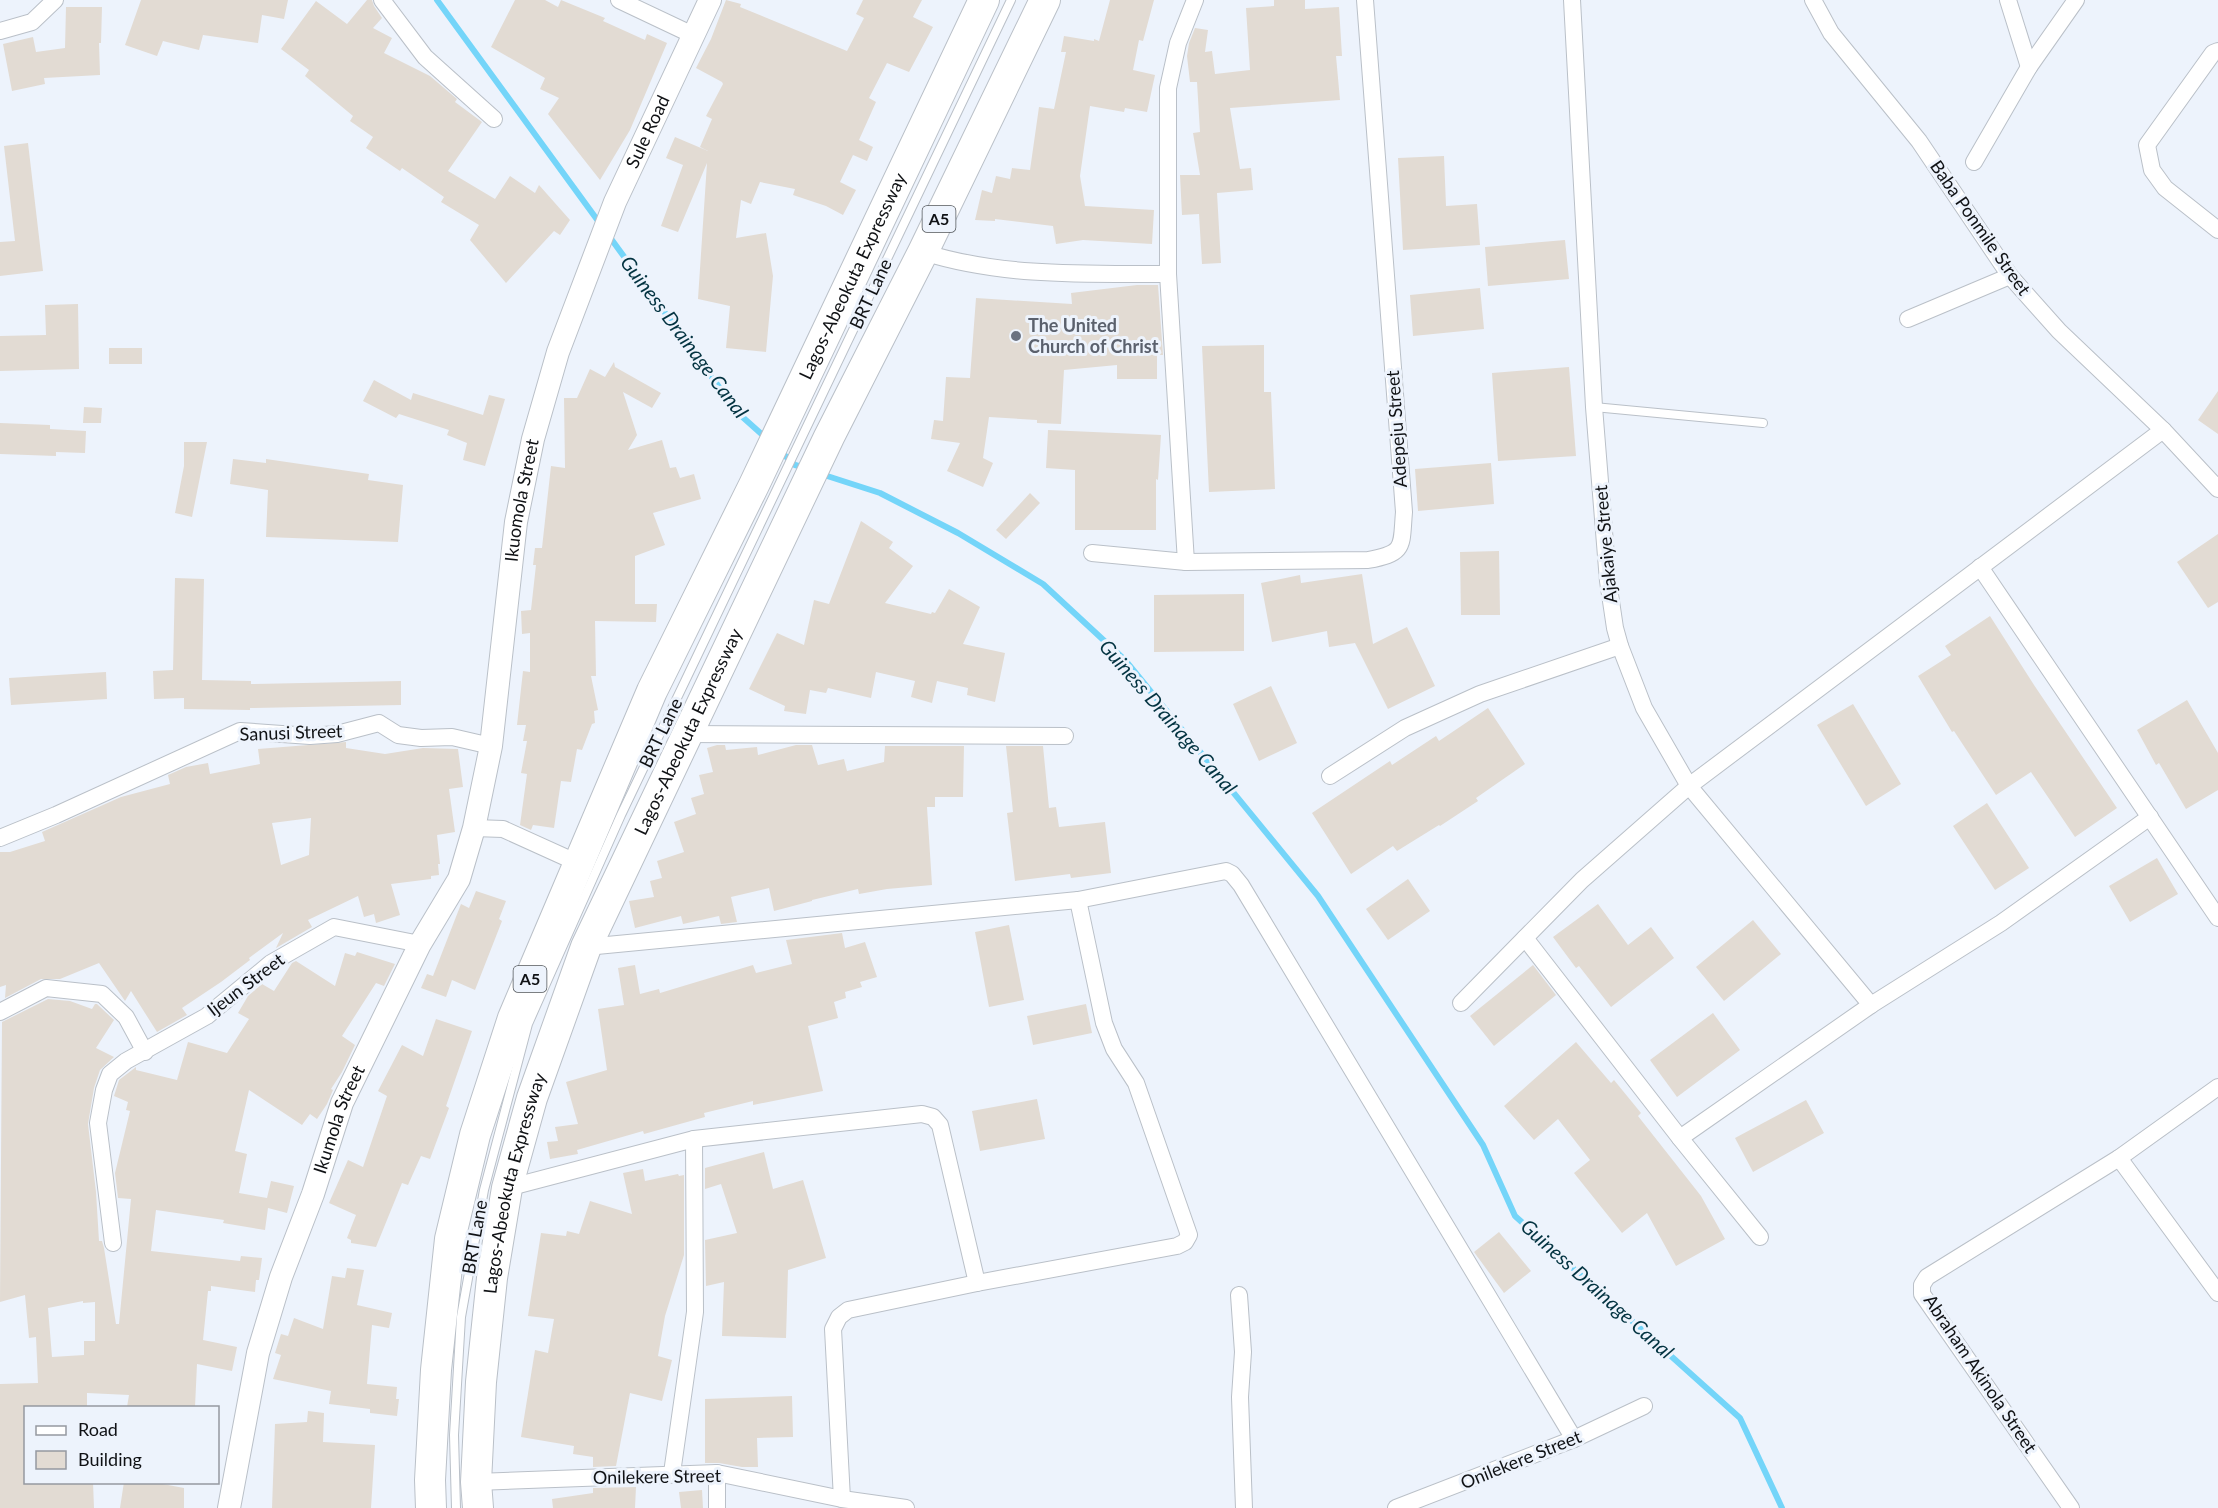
<svg xmlns="http://www.w3.org/2000/svg" width="2218" height="1508" font-family="Lato,sans-serif">
<rect width="100%" height="100%" fill="#edf3fc"/>
<g fill="none" stroke-linecap="round" stroke-linejoin="round">
<g stroke="#74d5f9" stroke-width="6">
<polyline points="437,0 601,225"/>
<polyline points="609,236 738,413 766,438"/>
<polyline points="780,451 795,465 806,468"/>
<polyline points="821,474 880,493 958,533 1043,584 1125,660 1318,896 1483,1145 1515,1216 1740,1418 1782,1508"/>
</g>
</g>
<g fill="#e2dbd3" fill-rule="evenodd">
<polygon points="141,0 288,0 284,19 262,15 258,43 203,35 199,50 163,41 157,56 125,45"/>
<polygon points="367,0 372,0 374,6 382,18 373,28 392,38 384,53 430,76 457,99 455,102 482,122 448,171 495,199 510,176 535,193 539,185 570,220 560,235 554,231 506,283 470,240 479,225 441,202 444,197 402,168 400,171 366,148 373,137 350,121 353,116 305,76 309,70 281,49 316,1 347,24"/>
<polygon points="515,0 545,0 558,7 561,0 605,18 603,21 645,40 647,34 667,43 630,130 600,180 548,114 559,98 540,89 545,78 491,47"/>
<polygon points="726,0 741,4 740,7 847,51 864,18 856,14 863,0 922,0 913,17 933,27 909,72 887,63 869,98 876,102 859,140 873,147 867,161 853,155 840,182 856,190 843,215 826,206 793,195 795,189 760,182 751,204 741,200 736,238 766,233 773,276 766,352 726,348 730,306 698,299 707,163 678,232 661,226 683,165 666,158 675,137 708,151 700,147 712,119 706,116 723,84 722,82 696,68 711,39"/>
<polygon points="1110,0 1154,0 1143,41 1139,40 1133,70 1155,75 1147,112 1125,108 1124,112 1090,106 1080,176 1085,206 1154,210 1152,244 1083,240 1056,244 1053,226 995,219 995,221 975,220 982,190 992,193 996,176 1010,179 1012,168 1030,170 1039,107 1054,109 1066,52 1061,52 1064,36 1094,41 1094,39 1099,41"/>
<polygon points="1274,0 1305,0 1305,9 1339,7 1342,56 1336,56 1340,100 1230,108 1240,169 1251,168 1253,190 1217,193 1221,263 1202,264 1199,214 1182,215 1180,175 1200,175 1193,133 1200,132 1197,82 1190,82 1187,56 1189,43 1195,28 1208,30 1205,52 1212,51 1215,74 1250,70 1246,8 1274,6"/>
<polygon points="66,7 102,7 101,43 99,43 100,75 44,78 45,84 12,91 3,44 33,37 36,52 65,48"/>
<polygon points="28,143 43,271 0,276 0,242 15,241 4,146"/>
<polygon points="1444,156 1446,206 1477,204 1480,245 1403,250 1398,158"/>
<polygon points="1565,240 1569,279 1488,286 1485,247"/>
<polygon points="1137,285 1158,285 1163,355 1157,355 1157,379 1117,379 1117,365 1064,370 1061,424 1037,423 1037,420 989,417 983,458 993,463 983,487 947,471 960,443 931,439 934,420 943,421 946,377 970,378 976,298 1072,304 1071,293"/>
<polygon points="1480,288 1484,329 1413,336 1410,295"/>
<polygon points="78,304 79,369 0,371 0,336 46,335 45,305"/>
<polygon points="1264,345 1264,392 1271,392 1275,489 1209,492 1202,346"/>
<rect x="109" y="348" width="33" height="16"/>
<polygon points="614,362 615,367 661,393 652,408 623,392 637,435 628,450 662,440 670,468 676,467 680,478 694,474 701,499 653,513 665,545 635,556 635,604 657,604 656,622 595,621 596,676 591,676 598,710 594,711 595,723 592,724 582,750 577,749 571,782 561,781 554,828 533,825 531,830 520,825 527,774 521,773 527,741 523,741 526,725 517,725 523,671 530,672 530,633 522,634 521,611 531,610 536,565 533,565 535,548 542,548 551,466 565,468 564,398 577,398 590,369 605,377"/>
<polygon points="1569,367 1576,456 1498,461 1492,373"/>
<polygon points="374,380 411,400 413,393 483,415 489,395 505,399 485,466 463,460 467,443 447,435 449,430 399,414 396,418 363,401"/>
<polygon points="2218,391 2218,434 2198,420"/>
<polygon points="84,407 102,408 101,423 83,423"/>
<polygon points="0,423 50,425 50,429 86,431 85,453 56,452 56,456 0,454"/>
<polygon points="1048,430 1161,435 1158,480 1156,479 1156,530 1075,530 1075,470 1046,468"/>
<polygon points="184,442 207,442 192,517 175,513 184,466"/>
<polygon points="233,459 266,463 266,459 369,474 368,480 403,485 398,542 266,537 268,490 230,484"/>
<polygon points="1491,463 1494,504 1418,511 1415,469"/>
<polygon points="1030,493 1040,503 1006,539 996,530"/>
<polygon points="861,521 893,542 889,548 913,566 885,603 931,614 932,612 935,613 949,589 980,607 963,644 1005,653 995,702 967,695 968,688 937,681 932,703 911,697 915,681 876,672 871,698 828,688 826,693 810,690 806,714 784,711 785,706 749,689 777,633 804,645 814,600 829,604"/>
<polygon points="2218,534 2218,602 2208,608 2177,562"/>
<polygon points="1499,551 1500,615 1461,615 1460,552"/>
<polygon points="1362,574 1373,644 1407,627 1435,686 1388,709 1355,643 1329,647 1327,631 1272,642 1261,583 1300,575 1301,583"/>
<polygon points="175,578 204,579 202,680 251,681 251,684 401,681 401,705 250,708 250,710 184,709 184,698 154,699 153,671 173,670"/>
<polygon points="1244,594 1244,651 1154,652 1154,595"/>
<polygon points="1990,616 2034,685 2117,808 2075,837 2031,772 1996,795 1954,731 1952,732 1918,676 1951,655 1945,646"/>
<polygon points="106,672 107,699 11,705 9,678"/>
<polygon points="1271,686 1297,743 1259,761 1233,704"/>
<polygon points="2187,700 2218,753 2218,790 2186,809 2159,763 2156,765 2137,730"/>
<polygon points="1853,704 1901,784 1866,806 1817,725"/>
<polygon points="1488,708 1525,764 1476,798 1478,801 1440,826 1439,825 1397,851 1393,846 1351,874 1312,813 1390,761 1392,765 1436,736 1439,741"/>
<path d="M346 742V748L385 754 423 748 458 749 463 787 449 789 455 832 437 835 440 864H438L439 875 431 876V879L391 884 400 915 376 923 374 914 364 917 358 896 308 920 312 927 276 948 283 933 249 958 250 960 221 982 182 1008 187 1015 157 1032 131 991 125 1001 99 963 60 979H41L5 998 6 985 0 987V852H10L45 841 42 832 121 797 170 784 168 775 186 767 208 763 210 774 260 764 258 749ZM311 818 309 855 281 865 272 823Z"/>
<polygon points="717,745 725,745 726,750 757,747 758,755 796,745 812,745 818,765 844,759 847,771 884,762 885,746 964,746 963,797 935,797 935,807 927,807 932,885 887,889 859,894 858,889 812,900 812,901 774,911 769,888 731,897 737,922 721,924 719,916 683,924 681,916 635,928 629,901 654,897 650,881 662,878 657,861 684,852 674,822 696,814 691,798 704,794 699,775 713,772 707,748"/>
<polygon points="1006,746 1043,746 1049,808 1056,807 1059,827 1105,822 1111,873 1071,878 1070,874 1015,881 1007,813 1013,812"/>
<polygon points="1987,803 2029,868 1995,890 1953,826"/>
<polygon points="2157,858 2178,894 2130,922 2109,886"/>
<polygon points="1408,879 1430,911 1388,940 1366,909"/>
<polygon points="476,891 506,901 499,919 502,921 475,990 452,980 446,997 421,988 427,974 433,976 461,904 469,908"/>
<polygon points="1598,904 1628,945 1651,927 1674,958 1611,1007 1579,966 1576,968 1553,937"/>
<polygon points="1753,920 1781,954 1724,1001 1696,967"/>
<polygon points="1009,925 1024,1000 989,1007 975,932"/>
<polygon points="842,933 845,948 865,942 877,977 860,982 862,987 845,992 846,998 834,1002 838,1018 808,1026 823,1091 753,1105 753,1101 704,1113 705,1117 644,1134 643,1131 577,1150 578,1154 550,1159 547,1142 558,1141 555,1127 578,1124 566,1082 607,1070 598,1009 624,1005 618,968 635,965 640,994 659,989 660,993 753,965 756,973 792,964 786,940"/>
<path d="M357 952 395 964 384 986 376 983 342 1036 355 1045 342 1072 331 1089 333 1090 327 1104 317 1119 310 1114 302 1125 249 1090 235 1151 247 1154 239 1193 267 1198 271 1181 294 1186 287 1213 268 1208 265 1230 223 1223 224 1220 156 1210 151 1251 240 1261 241 1256 262 1258 259 1280H256L255 1292 211 1286V1291H208L203 1340 237 1347 232 1371 197 1364 195 1407H127L129 1395 87 1393V1407H26V1482H93L94 1508H0V1384L38 1383 36 1337 29 1338 25 1295 0 1302 2 1022 48 999 70 1001 92 1009 95 1004H97L114 1020 96 1048 114 1057 100 1070 94 1088 88 1124 96 1192 99 1241H102L104 1248 116 1324H119L131 1199 118 1198 115 1173 130 1111 126 1110 128 1102 114 1096 119 1080 136 1067V1070L177 1080 188 1042 227 1053 249 1019 238 1013 248 996 262 984 274 991 292 963 296 961 335 986 345 953 355 956ZM83 1301V1303L95 1302V1341H84V1355L52 1357 48 1308Z"/>
<polygon points="1533,965 1556,995 1494,1046 1470,1016"/>
<polygon points="1086,1004 1092,1033 1033,1045 1027,1016"/>
<polygon points="1713,1013 1740,1050 1677,1097 1650,1060"/>
<polygon points="436,1019 472,1031 446,1106 449,1108 430,1159 421,1156 408,1185 402,1183 376,1247 351,1243 351,1240 347,1238 356,1215 329,1203 348,1160 363,1167 387,1096 378,1091 402,1045 423,1056"/>
<polygon points="1576,1042 1611,1083 1614,1080 1641,1113 1638,1116 1701,1196 1725,1239 1676,1266 1647,1213 1622,1233 1574,1173 1590,1160 1558,1119 1534,1140 1504,1106"/>
<polygon points="1037,1099 1045,1139 980,1151 972,1111"/>
<polygon points="1806,1100 1824,1133 1753,1172 1735,1138"/>
<polygon points="764,1152 773,1189 803,1180 826,1258 788,1270 786,1338 722,1336 724,1282 706,1286 705,1240 737,1233 721,1184 705,1189 705,1168"/>
<polygon points="643,1169 645,1181 678,1174 679,1176 684,1175 684,1255 665,1316 658,1356 672,1360 662,1401 630,1393 616,1466 593,1467 593,1457 573,1454 574,1446 521,1437 535,1350 548,1353 554,1319 528,1316 541,1233 566,1236 567,1231 579,1234 590,1201 632,1214 623,1173"/>
<polygon points="1499,1232 1531,1271 1504,1293 1474,1252"/>
<polygon points="347,1268 364,1270 357,1305 392,1313 389,1328 372,1325 367,1384 397,1387 396,1399 399,1399 397,1416 370,1413 370,1409 329,1404 331,1391 273,1379 281,1355 275,1353 281,1334 288,1336 294,1318 323,1329 332,1276 345,1278"/>
<polygon points="792,1396 793,1437 757,1438 758,1467 742,1467 719,1463 705,1463 705,1399"/>
<polygon points="308,1411 324,1413 323,1442 375,1445 371,1508 272,1508 275,1424 307,1422"/>
<polygon points="124,1482 152,1482 184,1488 184,1508 120,1508"/>
<polygon points="636,1487 635,1508 553,1508 552,1499 593,1493 593,1488"/>
<polygon points="702,1490 703,1508 681,1508 679,1492"/>
</g>
<g fill="none" stroke-linecap="round" stroke-linejoin="round">
<defs>
<g id="lane">
<polyline points="1594,407 1763,423"/>
<polyline points="456,1508 454,1435 461,1317 484,1190 528,1024 621,815 1011,0"/>
</g>
<g id="street">
<polyline points="382,0 425,57 494,119"/>
<polyline points="619,0 695,36"/>
<polyline points="1572,0 1594,407 1608,581 1615,628 1620,646 1644,708 1689,786 1871,1005"/>
<polyline points="1813,0 1831,33 1919,141 2010,276 2059,331 2163,430 2218,489"/>
<polyline points="2008,0 2029,67"/>
<polyline points="0,31 32,22 55,0"/>
<polyline points="2218,51 2213,53 2147,145 2152,170 2165,188 2218,230"/>
<polyline points="1974,162 2029,67 2076,0"/>
<path d="M923 252C1001 277 1087 274 1168 274"/>
<polyline points="1908,319 2010,276"/>
<path d="M1092 553 1186 562 1368 560C1406 553 1401 547 1404 512L1365 0"/>
<polyline points="1186,562 1168,274 1168,88 1178,43 1195,0"/>
<polyline points="1980,567 2218,918"/>
<polyline points="688,734 1065,736"/>
<polyline points="1330,776 1405,728 1480,694 1620,646"/>
<polyline points="474,828 503,829 578,863"/>
<polyline points="0,838 56,815 240,731 310,736 337,734 379,723 398,735 421,738 452,737 491,746"/>
<polyline points="1525,938 1680,1138 1760,1237"/>
<polyline points="586,947 1078,900 1226,871 1232,874 1241,885 1574,1439"/>
<polyline points="1461,1003 1582,880 1689,786 2163,430"/>
<polyline points="0,1012 46,988 102,994 126,1017 145,1052"/>
<polyline points="1680,1138 1871,1005 2001,923 2150,817"/>
<polyline points="2119,1158 2218,1293"/>
<polyline points="507,1188 694,1139 922,1114 933,1117 940,1125 977,1283"/>
<polyline points="113,1243 98,1123 104,1090 110,1074 126,1061 207,1016 271,963 334,927 420,944"/>
<polyline points="1239,1295 1243,1352 1240,1397 1244,1508"/>
<polyline points="672,1473 695,1312 694,1139"/>
<polyline points="717,1473 717,1508"/>
<polyline points="476,1482 717,1473 842,1499 906,1508"/>
<polyline points="842,1499 833,1329 839,1317 848,1310 977,1283 1177,1246 1185,1242 1189,1235 1136,1083 1114,1049 1104,1023 1078,900"/>
<polyline points="1396,1508 1574,1439 1644,1406"/>
<polyline points="2071,1508 1922,1294 1922,1285 1927,1277 2119,1158 2218,1087"/>
</g>
<g id="secondary">
<path id="s1" d="M229 1508 258 1353 281 1277 313 1194 342 1103 420 944 459 879 474 828 491 746 516 522 533 439 558 352 615 202 710 0"/>
</g>
<g id="highway">
<path id="s2" d="M431 1508 430 1480 436 1370 450 1239 475 1135 513 1018 652 691 754 485 984 0"/>
<path id="s3" d="M478 1508 476 1482 481 1382 492 1278 507 1188 532 1098 586 947 829 437 923 252 1045 0"/>
</g>
</defs>
<use href="#lane" stroke="#bac0c8" stroke-width="10"/>
<use href="#street" stroke="#bac0c8" stroke-width="18"/>
<use href="#secondary" stroke="#bac0c8" stroke-width="24"/>
<use href="#highway" stroke="#bac0c8" stroke-width="32"/>
<use href="#lane" stroke="#fff" stroke-width="8"/>
<use href="#street" stroke="#fff" stroke-width="16"/>
<use href="#secondary" stroke="#fff" stroke-width="22"/>
<use href="#highway" stroke="#fff" stroke-width="30"/>
</g>
<circle fill="#6b7280" stroke="#edf3fc" stroke-width="2" cx="1016" cy="336" r="6"/>
<g text-anchor="middle" stroke-width="6" stroke-linejoin="round" paint-order="stroke">
<g fill="#edf3fc" stroke="#52565a" stroke-width="1.5">
<rect x="922.5" y="206" width="33" height="26" rx="4.5"/>
<rect x="513.5" y="966" width="33" height="26" rx="4.5"/>
</g>
<g font-size="16" font-weight="bold" fill="#101215">
<text x="939" y="225">A5</text>
<text x="530" y="985">A5</text>
</g>
<g font-size="18" fill="#101215" stroke="#edf3fc">
<text dy="6" stroke="none"><textPath href="#s1" startOffset="1450">Sule Road</textPath></text>
<text transform="translate(1980 228) rotate(55)" y="6">Baba Ponmile Street</text>
<text dy="6" stroke="none"><textPath href="#s2" startOffset="1316">Lagos-Abeokuta Expressway</textPath></text>
<text transform="translate(871 294) rotate(-65)" y="6">BRT Lane</text>
<text transform="translate(1397 429) rotate(-94)" y="6">Adepeju Street</text>
<text dy="6" stroke="none"><textPath href="#s1" startOffset="1059">Ikuomola Street</textPath></text>
<text transform="translate(1606 544) rotate(-95)" y="6">Ajakaiye Street</text>
<text dy="6" stroke="none"><textPath href="#s3" startOffset="814">Lagos-Abeokuta Expressway</textPath></text>
<text transform="translate(291 733) rotate(-2)" y="6">Sanusi Street</text>
<text transform="translate(661 733) rotate(-64)" y="6">BRT Lane</text>
<text transform="translate(246 985) rotate(-37)" y="6">Ijeun Street</text>
<text dy="6" stroke="none"><textPath href="#s1" startOffset="405">Ikumola Street</textPath></text>
<text dy="6" stroke="none"><textPath href="#s3" startOffset="328">Lagos-Abeokuta Expressway</textPath></text>
<text transform="translate(475 1237) rotate(-80)" y="6">BRT Lane</text>
<text transform="translate(1980 1374) rotate(56)" y="6">Abraham Akinola Street</text>
<text transform="translate(1521 1460) rotate(-22)" y="6">Onilekere Street</text>
<text transform="translate(657 1477) rotate(-1)" y="6">Onilekere Street</text>
</g>
<g font-size="18" font-weight="bold" fill="#5b616d" stroke="#edf3fc" text-anchor="start">
<text x="1028" y="332">The United<tspan x="1028" dy="21">Church of Christ</tspan></text>
</g>
<g font-size="20" font-style="italic" fill="#033341" stroke="#edf3fc">
<text transform="translate(684 337) rotate(53)" y="7">Guiness Drainage Canal</text>
<text transform="translate(1168 717) rotate(49)" y="7">Guiness Drainage Canal</text>
<text transform="translate(1597 1289) rotate(42)" y="7">Guiness Drainage Canal</text>
</g>
</g>
<rect x="24" y="1406" width="195" height="78" fill="#edf3fc" stroke="#9599a0" stroke-width="1.5"/>
<rect x="36" y="1426" width="30" height="9" fill="#ffffff" stroke="#9599a0" stroke-width="1.5"/>
<text x="78" y="1436" font-size="18" fill="#101215">Road</text>
<rect x="36" y="1451" width="30" height="18" fill="#e2dbd3" stroke="#9599a0" stroke-width="1.5"/>
<text x="78" y="1466" font-size="18" fill="#101215">Building</text>
</svg>
